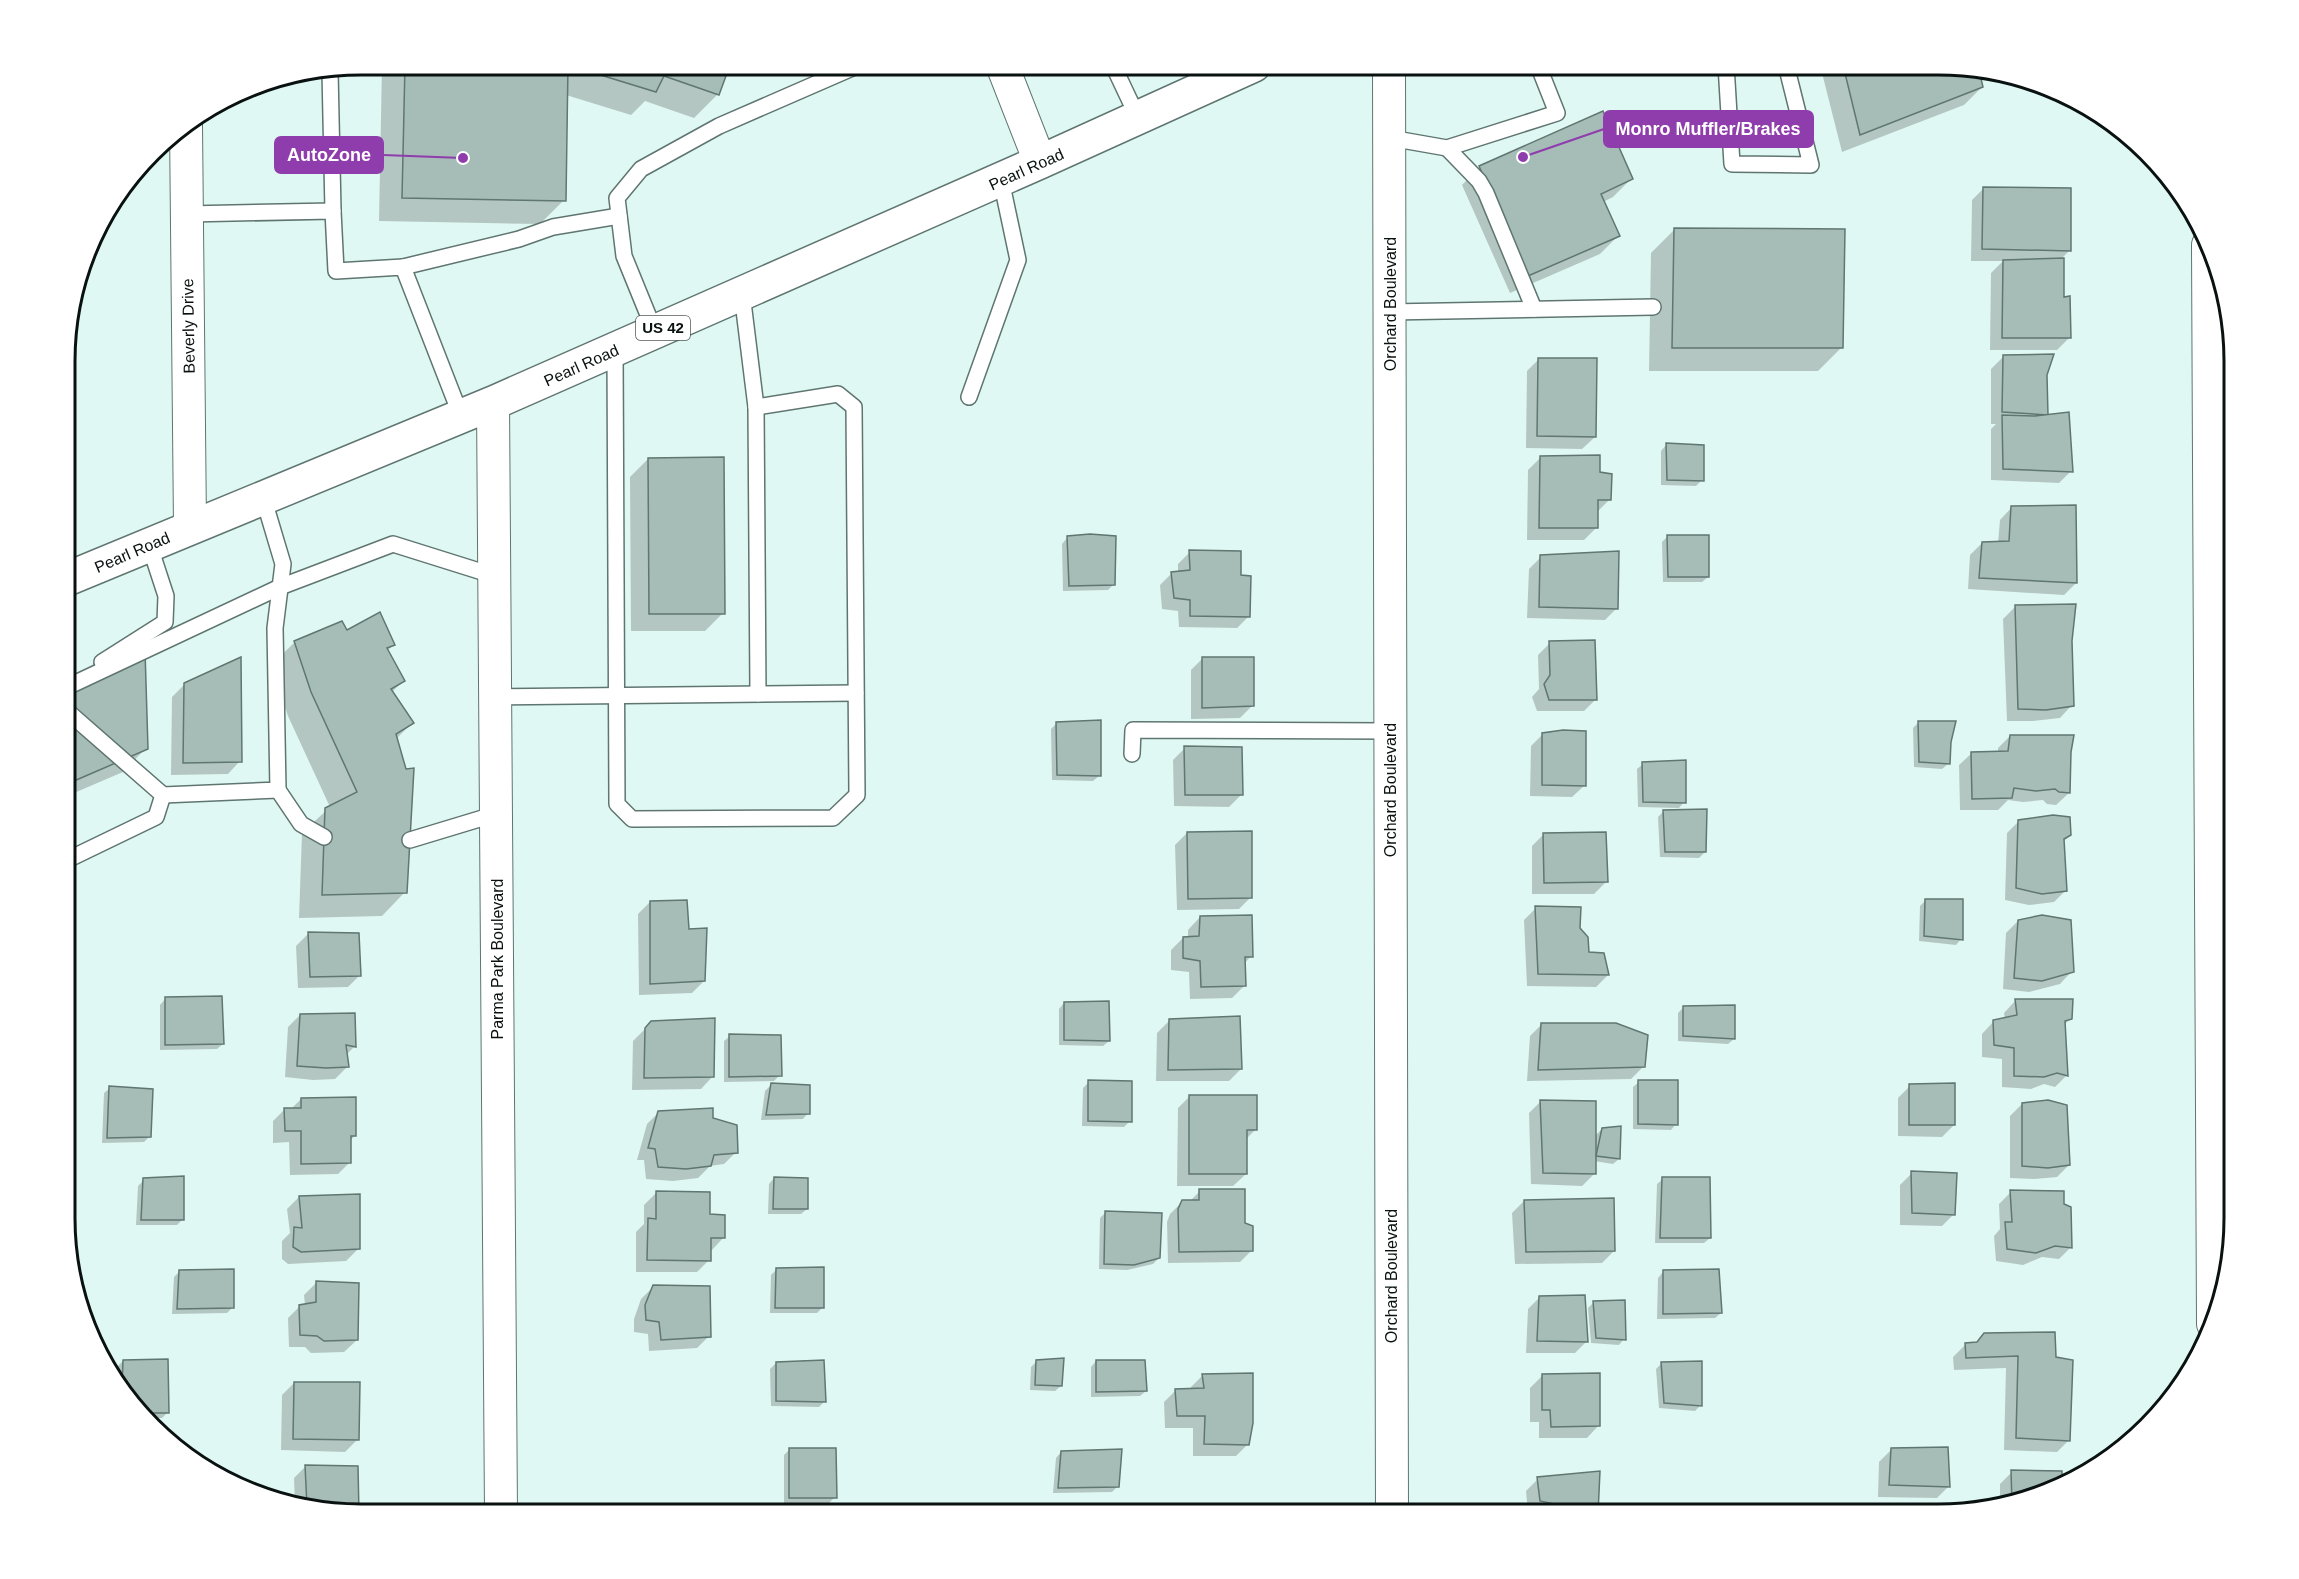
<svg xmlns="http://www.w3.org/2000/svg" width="2299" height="1579" font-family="Arial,sans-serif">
<rect width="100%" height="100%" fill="#e0f8f3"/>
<g fill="#0003">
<polygon points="382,65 729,65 717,95 694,118 645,101 631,115 566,95 564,200 540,224 379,221"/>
<polygon points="1820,65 1957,65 1978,69 1982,87 1964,105 1842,152"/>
<polygon points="1480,167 1631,179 1613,197 1603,202 1618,236 1600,254 1510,293 1462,185"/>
<polygon points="1984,188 2070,250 2060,260 2069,338 2057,350 1990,350 1991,273 2003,261 1971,261 1972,200"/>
<polygon points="1675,229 1841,348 1818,371 1649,371 1651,253"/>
<polygon points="2003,357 2046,374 2046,416 2071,471 2059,483 1991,480 1991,429 1996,424 1991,424 1991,369"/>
<polygon points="1539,359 1595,437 1582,449 1526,448 1527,371"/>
<polygon points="1666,445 1702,480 1696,486 1661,485 1661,451"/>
<polygon points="1540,458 1598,473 1610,499 1598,511 1596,528 1584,540 1527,540 1528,470"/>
<polygon points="648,459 723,613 705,631 631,631 630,477"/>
<polygon points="2012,507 2076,583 2064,595 1968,589 1970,555 1982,543 1998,543 2000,520"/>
<polygon points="1668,536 1708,577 1702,582 1663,582 1662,542"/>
<polygon points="1067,538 1114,584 1108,590 1063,591 1062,544"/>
<polygon points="1190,552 1240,577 1249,616 1237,628 1179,627 1178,611 1162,609 1160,585 1172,573 1178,573 1178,564"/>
<polygon points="1541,557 1617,608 1605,620 1527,618 1529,569"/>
<polygon points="2015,607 2071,641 2072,705 2060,718 2033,721 2007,721 2003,619"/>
<polygon points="346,632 393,645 387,651 403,681 392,692 412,723 396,739 405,892 382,916 299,918 302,833 330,807 288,716 271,665 295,642"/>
<polygon points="1550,643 1596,699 1584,711 1537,711 1532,697 1539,689 1538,655"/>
<polygon points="1203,658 1252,706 1240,718 1191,719 1191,670"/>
<polygon points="67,683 146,748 123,772 67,796"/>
<polygon points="185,684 240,761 228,774 171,775 172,697"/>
<polygon points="1919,722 1948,764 1942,769 1914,767 1913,728"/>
<polygon points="1057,723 1099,776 1093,781 1052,780 1051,729"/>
<polygon points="1543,734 1585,785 1572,797 1530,796 1531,746"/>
<polygon points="2010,736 2069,793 2056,805 2047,804 2043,800 2023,802 2008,800 1998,810 1960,810 1959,765 1972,753 1998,752 1998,748"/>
<polygon points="1185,748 1241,795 1229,807 1174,806 1173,760"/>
<polygon points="1643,764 1684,802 1679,808 1638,807 1637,769"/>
<polygon points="1664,811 1705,852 1699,858 1660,857 1658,817"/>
<polygon points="2019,821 2070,835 2063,842 2066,890 2054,902 2029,905 2005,900 2007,833"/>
<polygon points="1187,833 1251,897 1239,909 1177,910 1175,845"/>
<polygon points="1544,834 1606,882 1594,894 1532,894 1532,846"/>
<polygon points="1926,900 1961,939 1956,945 1919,941 1920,906"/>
<polygon points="650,902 687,930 704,981 692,993 639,995 638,914"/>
<polygon points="1536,908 1578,928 1588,954 1608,975 1596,987 1527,986 1524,920"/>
<polygon points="1200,917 1251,956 1244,964 1244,986 1232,998 1190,999 1189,972 1171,970 1171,950 1183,938 1188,938 1188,930"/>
<polygon points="2018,921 2072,971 2060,984 2029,992 2003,989 2006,933"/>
<polygon points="308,934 360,975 348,987 298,988 296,946"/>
<polygon points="165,999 223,1044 217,1049 160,1050 160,1005"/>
<polygon points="2016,1000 2071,1018 2064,1025 2067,1075 2055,1087 2044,1084 2031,1089 2002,1087 2002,1059 1982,1057 1982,1034 1994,1021 2005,1019 2004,1013"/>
<polygon points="1064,1003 1109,1041 1103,1046 1059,1045 1059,1009"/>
<polygon points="1683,1008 1734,1039 1728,1044 1678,1041 1678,1013"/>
<polygon points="300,1015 354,1047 346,1055 347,1067 335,1079 313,1080 285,1077 288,1027"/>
<polygon points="1169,1021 1241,1069 1229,1081 1156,1081 1157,1033"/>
<polygon points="652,1022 713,1076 701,1089 632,1090 633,1041"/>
<polygon points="1542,1024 1643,1067 1631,1079 1527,1081 1530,1036"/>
<polygon points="730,1036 780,1075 774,1081 724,1082 724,1041"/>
<polygon points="1089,1082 1130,1121 1124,1127 1082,1126 1083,1088"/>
<polygon points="1639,1082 1676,1124 1671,1130 1633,1129 1633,1087"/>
<polygon points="771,1085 808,1113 803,1119 761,1120 765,1091"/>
<polygon points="1910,1086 1954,1125 1942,1137 1898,1136 1898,1098"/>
<polygon points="110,1088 150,1136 144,1142 102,1143 104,1093"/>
<polygon points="1190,1096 1255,1130 1246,1139 1246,1174 1233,1186 1177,1186 1178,1108"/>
<polygon points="301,1099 355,1135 350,1141 350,1162 338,1174 290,1175 289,1142 273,1143 273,1121 285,1109 291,1109"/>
<polygon points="1541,1101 1594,1137 1602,1129 1619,1159 1613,1164 1594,1161 1594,1174 1582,1186 1531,1184 1529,1113"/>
<polygon points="2022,1104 2069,1165 2057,1177 2035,1179 2010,1178 2010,1116"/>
<polygon points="659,1112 711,1120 736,1152 724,1164 710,1166 698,1178 673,1181 646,1179 644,1160 637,1160 647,1124"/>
<polygon points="1912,1173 1954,1214 1942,1226 1900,1225 1900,1185"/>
<polygon points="774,1178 807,1209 801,1214 768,1214 769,1184"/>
<polygon points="1663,1179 1710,1238 1704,1243 1655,1243 1657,1184"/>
<polygon points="144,1180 183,1219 177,1225 136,1225 138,1186"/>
<polygon points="1200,1191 1243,1224 1252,1250 1240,1262 1168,1263 1167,1222 1170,1214 1182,1202 1189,1202"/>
<polygon points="2011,1192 2063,1205 2071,1247 2059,1259 2042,1257 2023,1265 1996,1261 1994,1236 2000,1229 1999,1204"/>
<polygon points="656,1193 709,1216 724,1237 712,1250 709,1249 709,1260 697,1272 636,1272 636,1232 644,1224 644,1205"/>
<polygon points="299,1197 358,1249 346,1261 288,1264 282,1259 282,1241 290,1233 287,1209"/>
<polygon points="1524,1201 1614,1251 1602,1263 1515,1264 1512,1213"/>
<polygon points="1106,1212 1159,1258 1153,1264 1127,1270 1099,1269 1100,1218"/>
<polygon points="777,1269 823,1307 817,1313 770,1313 771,1275"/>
<polygon points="180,1271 233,1307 227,1313 172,1314 174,1277"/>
<polygon points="1663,1272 1721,1313 1715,1318 1657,1319 1658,1278"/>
<polygon points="316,1283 357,1340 344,1352 311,1353 305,1347 289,1347 288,1318 300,1306 305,1305 304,1295"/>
<polygon points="653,1287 709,1336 697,1348 649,1351 648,1334 634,1332 634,1319 641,1299"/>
<polygon points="1540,1297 1587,1341 1575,1353 1526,1353 1528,1309"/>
<polygon points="1594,1302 1624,1339 1619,1345 1591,1343 1588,1308"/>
<polygon points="1965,1345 2054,1359 2069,1440 2057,1452 2004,1450 2006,1368 1954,1370 1953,1357"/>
<polygon points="123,1361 168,1412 162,1418 150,1418 117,1381 117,1367"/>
<polygon points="1037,1361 1061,1386 1055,1391 1030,1390 1031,1367"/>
<polygon points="1096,1361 1146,1391 1140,1396 1091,1397 1091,1367"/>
<polygon points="776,1363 825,1401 819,1407 771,1406 770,1369"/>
<polygon points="1662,1363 1700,1406 1695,1411 1659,1408 1656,1369"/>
<polygon points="1203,1375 1248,1444 1236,1456 1193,1456 1193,1428 1165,1428 1164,1402 1176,1390 1191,1390 1191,1387"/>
<polygon points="1542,1376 1599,1425 1587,1438 1539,1438 1539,1422 1530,1422 1530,1388"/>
<polygon points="294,1383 357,1440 345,1452 281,1450 282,1395"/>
<polygon points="790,1449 835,1497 829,1503 784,1503 784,1455"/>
<polygon points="1891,1450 1949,1486 1937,1498 1878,1497 1879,1462"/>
<polygon points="1061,1452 1118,1486 1112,1492 1053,1493 1056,1458"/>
<polygon points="306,1466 342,1514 295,1505 294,1478"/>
<polygon points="2012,1472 2060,1487 2015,1504 2000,1506 2000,1484"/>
<polygon points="1598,1473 1597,1514 1528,1513 1526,1491 1538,1479"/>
</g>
<g fill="#a5bcb7" stroke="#607671" stroke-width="1.5">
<polygon points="405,65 568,65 566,201 402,198"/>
<polygon points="568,65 730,65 719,95 664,76 656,92"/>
<polygon points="1843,65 1957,65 1979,70 1983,87 1860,135"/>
<polygon points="1603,111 1633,179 1601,194 1620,236 1528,276 1479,166"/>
<polygon points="1983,187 2071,188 2071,251 1982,249"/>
<polygon points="1674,228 1845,229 1843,348 1672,348"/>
<polygon points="2064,258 2064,297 2070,296 2071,338 2002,338 2003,260"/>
<polygon points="2054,354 2047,375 2048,415 2002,412 2003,355"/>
<polygon points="1538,358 1597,358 1596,437 1537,436"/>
<polygon points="2069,412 2073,472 2003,469 2002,415 2035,416"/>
<polygon points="1666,443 1704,445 1704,481 1667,480"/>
<polygon points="1600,455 1600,472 1612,474 1611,500 1598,500 1598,528 1539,528 1540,456"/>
<polygon points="724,457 725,614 649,614 648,458"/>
<polygon points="2076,505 2077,583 1979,578 1982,542 2009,541 2011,506"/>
<polygon points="1090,534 1116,536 1115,585 1069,586 1067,536"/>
<polygon points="1667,535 1709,535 1709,577 1668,577"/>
<polygon points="1189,550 1241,551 1241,575 1251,576 1250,617 1190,616 1190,600 1174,598 1171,572 1190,570"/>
<polygon points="1619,551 1618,609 1539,607 1540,555"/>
<polygon points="2076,604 2072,641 2074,706 2046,710 2018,709 2015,605"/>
<polygon points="380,612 395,645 387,648 405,681 391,689 414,723 396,734 406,769 414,768 407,893 322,895 325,808 357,792 311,692 294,641 342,621 347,630"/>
<polygon points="1595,640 1597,700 1549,700 1544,684 1550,675 1549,641"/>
<polygon points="145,650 148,749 67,784 67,682"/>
<polygon points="241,657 242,762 183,763 184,683"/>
<polygon points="1202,657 1254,657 1254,706 1202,708"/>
<polygon points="1101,720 1101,776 1057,775 1056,722"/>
<polygon points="1918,721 1956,721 1951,742 1950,764 1919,762"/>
<polygon points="1563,730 1586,731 1586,786 1542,785 1542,733"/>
<polygon points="2010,735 2074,735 2071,752 2070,793 2059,792 2055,789 2036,791 2014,788 2012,798 1972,799 1971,752 2008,751"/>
<polygon points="1184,746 1242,747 1243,795 1185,795"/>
<polygon points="1686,760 1686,803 1643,802 1642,762"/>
<polygon points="1707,809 1706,852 1665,852 1663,810"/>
<polygon points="2053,815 2070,817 2071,835 2064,839 2067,891 2042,894 2016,888 2018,820"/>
<polygon points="1252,831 1252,898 1188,899 1187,832"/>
<polygon points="1606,832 1608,882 1544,883 1543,833"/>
<polygon points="1925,899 1963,899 1963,940 1924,936"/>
<polygon points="687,900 689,929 707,928 705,981 650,984 650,901"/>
<polygon points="1535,906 1581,907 1580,928 1588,937 1589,952 1604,953 1609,975 1538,974"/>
<polygon points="1252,915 1253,957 1245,957 1246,986 1201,987 1200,961 1183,958 1183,937 1199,936 1200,916"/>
<polygon points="2042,915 2071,920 2074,972 2042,981 2014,978 2018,920"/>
<polygon points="308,932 359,933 361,976 310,977"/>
<polygon points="222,996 224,1044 165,1045 165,997"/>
<polygon points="2015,999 2073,999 2072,1019 2065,1021 2068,1076 2057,1073 2044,1077 2014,1076 2014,1048 1994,1045 1993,1020 2017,1015"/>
<polygon points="1109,1001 1110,1041 1064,1040 1064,1002"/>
<polygon points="1735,1005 1735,1039 1683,1036 1683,1006"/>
<polygon points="355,1013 356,1047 346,1045 349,1067 326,1068 297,1066 300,1014"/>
<polygon points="1240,1016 1242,1069 1168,1070 1169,1019"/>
<polygon points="715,1018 714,1077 644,1078 645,1028 651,1021"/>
<polygon points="1541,1023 1616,1023 1648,1035 1645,1067 1538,1070"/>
<polygon points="729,1034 781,1035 782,1076 729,1077"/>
<polygon points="1088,1080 1132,1081 1132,1122 1088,1121"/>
<polygon points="1638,1080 1678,1080 1678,1125 1638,1124"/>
<polygon points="771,1083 810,1085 810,1114 766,1115"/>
<polygon points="1955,1083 1955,1125 1909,1125 1909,1084"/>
<polygon points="109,1086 153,1089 151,1137 107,1138"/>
<polygon points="1189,1095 1257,1095 1257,1130 1247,1130 1247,1174 1189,1174"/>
<polygon points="356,1097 356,1136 351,1136 351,1163 301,1164 301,1131 285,1131 284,1108 301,1108 301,1098"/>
<polygon points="1540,1100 1596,1101 1596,1174 1543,1173"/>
<polygon points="2048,1100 2067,1105 2070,1165 2048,1168 2022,1166 2022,1103"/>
<polygon points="713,1108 713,1118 737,1125 738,1153 714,1155 711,1166 686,1169 658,1167 655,1149 648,1148 658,1111"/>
<polygon points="1621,1126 1620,1159 1596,1156 1602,1128"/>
<polygon points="1911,1171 1957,1173 1955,1215 1912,1213"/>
<polygon points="184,1176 184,1220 141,1220 143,1178"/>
<polygon points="774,1177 808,1178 808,1209 773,1209"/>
<polygon points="1662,1177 1710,1177 1711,1238 1660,1238"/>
<polygon points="1199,1189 1245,1189 1245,1223 1253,1226 1253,1251 1179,1252 1178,1209 1182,1200 1199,1200"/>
<polygon points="2010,1190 2064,1191 2064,1204 2071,1207 2072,1248 2055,1246 2036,1253 2007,1249 2005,1222 2012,1222"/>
<polygon points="656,1191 710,1192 710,1214 725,1215 725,1238 711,1238 711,1261 647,1260 648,1218 656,1219"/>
<polygon points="360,1194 360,1249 301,1252 293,1247 294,1227 302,1228 299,1196"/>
<polygon points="1614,1198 1615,1251 1526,1252 1524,1200"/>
<polygon points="1105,1211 1162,1213 1160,1258 1134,1265 1104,1264"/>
<polygon points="824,1267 824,1308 775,1308 776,1268"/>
<polygon points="234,1269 234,1308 177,1309 179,1270"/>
<polygon points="1719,1269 1722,1313 1663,1314 1663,1270"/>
<polygon points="316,1281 359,1283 358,1340 324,1341 317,1336 300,1335 299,1305 316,1302"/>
<polygon points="653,1285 710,1286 711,1337 661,1340 659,1322 646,1320 645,1305"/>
<polygon points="1585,1295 1588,1342 1537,1341 1539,1296"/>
<polygon points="1625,1300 1626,1340 1596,1338 1593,1301"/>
<polygon points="2055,1332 2056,1357 2073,1360 2070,1441 2016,1438 2018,1356 1966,1358 1965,1343 1977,1342 1984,1333"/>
<polygon points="1064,1358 1062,1386 1035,1385 1036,1360"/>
<polygon points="168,1359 169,1413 145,1413 122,1387 123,1360"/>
<polygon points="824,1360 826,1402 776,1401 776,1362"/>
<polygon points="1096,1360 1145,1360 1147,1391 1096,1392"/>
<polygon points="1702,1361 1702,1406 1664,1403 1661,1362"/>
<polygon points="1253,1373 1253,1423 1249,1445 1204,1444 1205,1416 1177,1416 1175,1389 1204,1388 1202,1374"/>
<polygon points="1600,1373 1600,1426 1551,1427 1550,1410 1542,1410 1542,1374"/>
<polygon points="294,1382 360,1382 359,1440 293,1439"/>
<polygon points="1948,1447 1950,1487 1889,1485 1891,1448"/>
<polygon points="789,1448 836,1448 837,1498 789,1498"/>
<polygon points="1122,1449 1119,1487 1058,1488 1061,1451"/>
<polygon points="305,1465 358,1466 359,1514 342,1514 307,1507"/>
<polygon points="2011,1470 2062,1471 2062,1487 2012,1505"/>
<polygon points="1600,1471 1598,1514 1560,1514 1559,1505 1540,1501 1537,1477"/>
</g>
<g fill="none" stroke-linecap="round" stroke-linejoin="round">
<defs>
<g id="lane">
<polyline points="1113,65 1138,118"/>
<polyline points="1726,65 1732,164 1811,165 1786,65"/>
<polyline points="330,71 333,211"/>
<polyline points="1390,138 1447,148 1557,113 1538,65"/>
<polyline points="1447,148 1479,181 1486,193 1534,309"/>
<polyline points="187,214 333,211 336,271 403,267 461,416"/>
<polyline points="403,267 519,239 553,227 619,216"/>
<polyline points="742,294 756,407 758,694"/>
<polyline points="1390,312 1653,307"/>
<polyline points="655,332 624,256 617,198 641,169 719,126 859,65"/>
<polyline points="615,350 617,804 632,819 833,818 857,795 854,407 838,394 756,407"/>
<polyline points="969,397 1018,260 1001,180"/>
<polyline points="2210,552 2234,552"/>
<polyline points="102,662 165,622 166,596 149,544"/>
<polyline points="67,687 280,587 393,544 495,576"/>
<polyline points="495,697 856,693"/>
<polyline points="67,711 163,795 156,817 67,860"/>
<polyline points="1132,754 1133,730 1390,731"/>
<polyline points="278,790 301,824 324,837"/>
<polyline points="163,795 278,790 275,628 283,564 263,497"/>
<polyline points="410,840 496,814"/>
</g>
<g id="street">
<polyline points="1002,65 1040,162"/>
<polyline points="1389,65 1392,1514"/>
<polyline points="186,125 190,527"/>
<polyline points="2208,245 2213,1324"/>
<polyline points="493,403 501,1514"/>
</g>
<polyline id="primary" points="67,579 493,403 1040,162 1254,65"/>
</defs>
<use href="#lane" stroke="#5f7570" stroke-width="18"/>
<use href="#street" stroke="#5f7570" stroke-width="34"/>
<use href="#primary" stroke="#5f7570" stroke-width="36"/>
<use href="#lane" stroke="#fff" stroke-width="15"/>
<use href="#street" stroke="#fff" stroke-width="32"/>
<use href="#primary" stroke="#fff" stroke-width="33"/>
</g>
<g text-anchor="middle" stroke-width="5" stroke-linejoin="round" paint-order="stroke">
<rect fill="#fff" stroke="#535958" stroke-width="1.5" x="636" y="316" width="54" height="24" rx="4.5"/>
<g font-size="15" font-weight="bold" fill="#091210">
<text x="663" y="333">US 42</text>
</g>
<g font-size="16" fill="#091210" stroke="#fff">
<text transform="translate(1026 169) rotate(-24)" y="6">Pearl Road</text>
<text transform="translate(1390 304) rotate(-90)" y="6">Orchard Boulevard</text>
<text transform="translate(188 326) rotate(-91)" y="6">Beverly Drive</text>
<text transform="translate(581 365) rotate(-24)" y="6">Pearl Road</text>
<text transform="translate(132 552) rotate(-23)" y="6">Pearl Road</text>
<text transform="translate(1390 790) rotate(-90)" y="6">Orchard Boulevard</text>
<text transform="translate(497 959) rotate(-90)" y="6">Parma Park Boulevard</text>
<text transform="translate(1391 1276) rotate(-90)" y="6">Orchard Boulevard</text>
</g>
</g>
<path d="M0 0H2299V1579H0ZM361 75H1938A286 286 0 0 1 2224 361V1218A286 286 0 0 1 1938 1504H361A286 286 0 0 1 75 1218V361A286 286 0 0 1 361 75Z" fill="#fff" fill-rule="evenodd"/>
<path fill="none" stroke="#091210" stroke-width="3" d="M361 75H1938A286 286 0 0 1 2224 361V1218A286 286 0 0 1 1938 1504H361A286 286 0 0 1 75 1218V361A286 286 0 0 1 361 75Z"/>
<path fill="none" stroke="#8f3dac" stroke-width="2" d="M1523 157L1604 129M463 158L383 155"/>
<g fill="#8f3dac" stroke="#fff" stroke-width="2">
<circle cx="1523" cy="157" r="6"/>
<circle cx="463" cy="158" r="6"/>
</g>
<g fill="#8f3dac" stroke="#8f3dac" stroke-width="2">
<rect x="1604" y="111" width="209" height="36" rx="6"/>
<rect x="275" y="137" width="108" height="36" rx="6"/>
</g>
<g font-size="18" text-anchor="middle" font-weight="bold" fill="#fff">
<text x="1708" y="135">Monro Muffler/Brakes</text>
<text x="329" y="161">AutoZone</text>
</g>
</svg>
